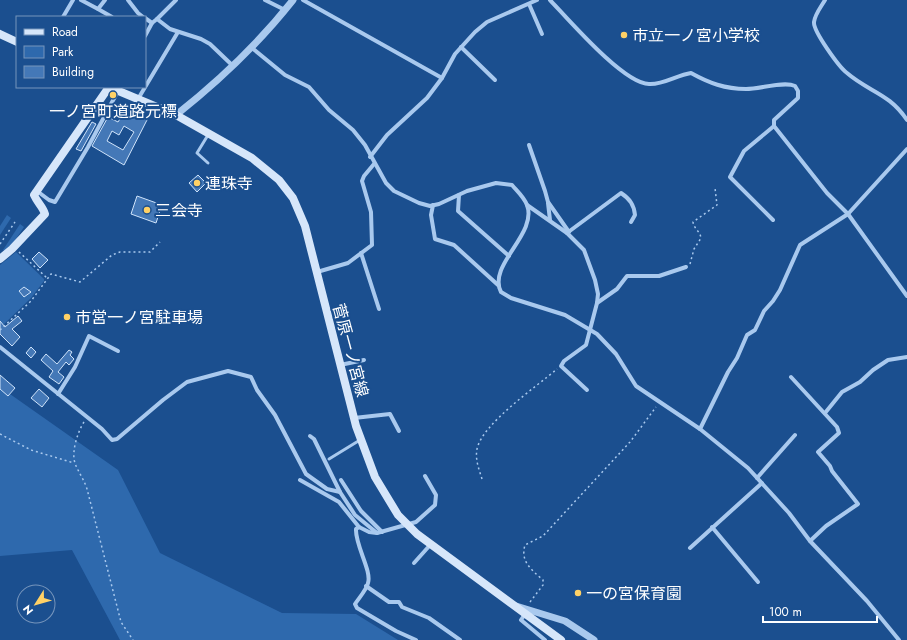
<svg xmlns="http://www.w3.org/2000/svg" width="907" height="640" font-family="Jost,'Noto Sans JP',sans-serif">
<rect width="100%" height="100%" fill="#1b4f8f"/>
<g fill="#2e69ad">
<polygon points="7,215 11,218 0,235 0,226"/>
<polygon points="20,224 24,227 7,252 3,250"/>
<polygon points="16,252 44,279 44,281 31,298 0,328 0,265"/>
<polygon points="0,387 118,470 160,553 282,613 356,614 398,640 120,640 72,550 0,556"/>
</g>
<g fill="#4478b7" stroke="#cfe3fa" fill-rule="evenodd">
<path d="M125 111 134 115 135 113H139L148 118 124 165 92 146 108 117 118 122ZM124 126 134 132 123 150 107 141 112 131 119 135Z"/>
<polygon points="92,122 96,124 81,151 76,149"/>
<polygon points="198,175 206,183 197,192 189,183"/>
<polygon points="137,196 162,205 156,223 131,214"/>
<polygon points="39,252 48,260 40,268 32,259"/>
<polygon points="24,287 31,292 24,297 19,291"/>
<polygon points="18,316 22,321 12,329 20,337 12,346 0,334 0,321 5,327"/>
<polygon points="31,347 36,352 31,358 26,353"/>
<polygon points="69,350 72,352 70,355 74,359 69,365 66,362 58,372 64,377 59,384 49,377 53,371 41,360 46,354 57,364"/>
<polygon points="0,375 15,388 8,396 0,389"/>
<polygon points="39,389 49,398 42,407 31,398"/>
</g>
<g fill="none" stroke-linecap="round" stroke-linejoin="round">
<g stroke="#a9c9ee" stroke-width="1.5" stroke-dasharray="2 3" stroke-linecap="butt">
<polyline points="0,244 15,222"/>
<polyline points="19,252 47,278"/>
<path d="M690 264 694 249 701 238C700 231 694 229 693 222L717 205 715 188"/>
<polyline points="0,330 31,301 51,274 80,282 112,255 120,252 150,252 160,242"/>
<path d="M84 422C78 431 71 452 75 463 78 472 84 479 87 489L121 622 133 640"/>
<polyline points="0,434 31,450 74,463"/>
<path d="M482 479C479 469 475 460 477 449 482 424 536 387 557 369"/>
<path d="M530 602 543 585V580C532 570 520 562 525 545L543 536 630 442 656 407"/>
</g>
<g stroke="#a9c9ee" stroke-width="3">
<polyline points="208,135 197,153 208,163"/>
<polyline points="329,459 360,440"/>
</g>
<g stroke="#a9c9ee" stroke-width="4">
<polyline points="81,0 98,9 105,0"/>
<polyline points="128,0 138,13 143,17"/>
<polyline points="265,0 285,10"/>
<polyline points="303,0 442,78"/>
<path d="M550 0C569 20 624 84 649 84 663 85 677 75 691 73 709 83 725 89 746 89 760 89 784 81 795 86L798 91V98L774 120V126L827 193 848 214 907 296"/>
<path d="M825 0C821 7 815 14 814 22 813 31 839 67 847 73 869 92 889 93 907 120"/>
<polyline points="529,4 542,34"/>
<polyline points="98,9 112,17"/>
<polyline points="63,17 73,0"/>
<polyline points="145,18 152,23 157,19 170,29 201,39 210,44 232,65"/>
<polyline points="157,19 176,0"/>
<polyline points="145,36 152,23"/>
<polyline points="461,47 495,80"/>
<path d="M252 48 285 75 309 87 329 110 353 130 365 145 386 183 394 191 419 203 430 206 439 204 467 191 496 183 512 185C517 191 524 197 527 205 538 234 487 265 501 292L511 298 565 315 597 334 616 354 636 386 700 429 748 468 789 513 810 541 867 601 899 640"/>
<polyline points="138,99 178,32"/>
<polyline points="529,145 545,191 548,202 569,232"/>
<polyline points="370,157 387,135 427,98 442,78 455,54 475,32 487,22 537,0"/>
<polyline points="37,191 49,200 55,202 88,147 118,91"/>
<polyline points="459,195 458,211 509,256"/>
<polyline points="548,203 550,220"/>
<polyline points="433,205 431,215 435,239 454,245 498,285"/>
<polyline points="527,205 567,233 584,250 595,280 598,294 597,303"/>
<polyline points="773,220 730,177 744,151 774,126"/>
<path d="M567 233 621 193C630 199 634 205 635 215L631 222"/>
<polyline points="361,253 379,309"/>
<polyline points="317,272 348,263 372,245 371,212 362,181 364,176 374,164"/>
<polyline points="0,347 102,429 112,440 117,439 163,400 187,382 228,371 251,377 257,390 275,415 306,474 327,489 340,492 355,515 377,533 416,522 435,505 436,495 425,476"/>
<polyline points="340,365 364,360"/>
<polyline points="791,377 837,427 839,433 818,452 830,466 832,471 858,504 826,526 810,541"/>
<polyline points="587,390 561,366 564,361 586,345 597,303 617,289 627,276 659,276 686,267"/>
<polyline points="58,394 75,367 89,336 118,351"/>
<polyline points="825,413 842,392 860,382 873,370 888,360 907,357"/>
<polyline points="354,418 390,414 399,431"/>
<polyline points="700,429 728,372 737,358 747,335 755,330 764,311 773,301 780,290 800,245 848,214 907,149"/>
<polyline points="310,436 314,439 340,492"/>
<polyline points="757,478 795,435"/>
<polyline points="300,480 339,502 359,527"/>
<polyline points="341,480 361,511 382,532"/>
<polyline points="712,527 758,582"/>
<path d="M377 533 369 532 359 527 356 529C355 545 372 571 368 583 367 589 359 598 355 604L357 608 396 631 416 640"/>
<polyline points="690,548 762,483"/>
<polyline points="414,563 431,544"/>
<polyline points="366,586 389,602 399,602 402,607 429,618 460,640"/>
<polyline points="525,614 521,620 545,640"/>
</g>
<g stroke="#a9c9ee" stroke-width="7">
<path d="M176 115C219 81 259 43 293 0"/>
<polyline points="516,606 565,621 594,640"/>
</g>
<g stroke="#d6e6fa" stroke-width="8">
<polyline points="0,34 17,42"/>
<polyline points="109,87 176,115 252,158 279,180 293,198 305,226 356,426 375,477 398,515 417,534 561,640"/>
<path d="M0 259 12 249 45 214C43 207 37 202 34 195L109 87"/>
</g>
</g>
<g fill="#ffd166" stroke="#1b4f8f" stroke-width="1.5">
<circle cx="624" cy="35" r="4"/>
<circle cx="113" cy="95" r="4"/>
<circle cx="197" cy="183" r="4"/>
<circle cx="147" cy="210" r="4"/>
<circle cx="67" cy="317" r="4"/>
<circle cx="578" cy="593" r="4"/>
</g>
<g text-anchor="middle" stroke-width="4" stroke-linejoin="round" paint-order="stroke">
<g font-size="16" fill="#fff" stroke="#1b4f8f" text-anchor="start">
<text x="632" y="41">市立一ノ宮小学校</text>
<text x="113" y="117" text-anchor="middle">一ノ宮町道路元標</text>
<text x="205" y="189">連珠寺</text>
<text x="155" y="216">三会寺</text>
<text x="75" y="323">市営一ノ宮駐車場</text>
<text x="586" y="599">一の宮保育園</text>
</g>
<g font-size="16" fill="#fff" stroke="#1b4f8f">
<text transform="translate(351 350) rotate(75)" y="6">菅原一ノ宮線</text>
</g>
</g>
<rect x="16" y="16" width="130" height="72" fill="#1b4f8f" stroke="#7695bc"/>
<rect x="24" y="29" width="20" height="6" fill="#d6e6fa" stroke="#7695bc"/>
<text x="52" y="36" font-size="12" fill="#ffffff">Road</text>
<rect x="24" y="46" width="20" height="12" fill="#2e69ad" stroke="#7695bc"/>
<text x="52" y="56" font-size="12" fill="#ffffff">Park</text>
<rect x="24" y="66" width="20" height="12" fill="#4478b7" stroke="#7695bc"/>
<text x="52" y="76" font-size="12" fill="#ffffff">Building</text>
<g transform="translate(36 604) rotate(233)"><circle r="19" fill="#1b4f8f" stroke="#7695bc"/>
<path d="M0-3L7 15L0 10L-7 15Z" fill="#ffd166"/>
<text y="-6" font-size="11" font-weight="bold" text-anchor="middle" fill="#ffffff">N</text>
</g>
<path d="M763 616v6h114v-6" fill="none" stroke="#ffffff" stroke-width="2"/>
<text x="769" y="616" font-size="12" fill="#ffffff" stroke="#1b4f8f" stroke-width="3" paint-order="stroke">100 m</text>
</svg>
